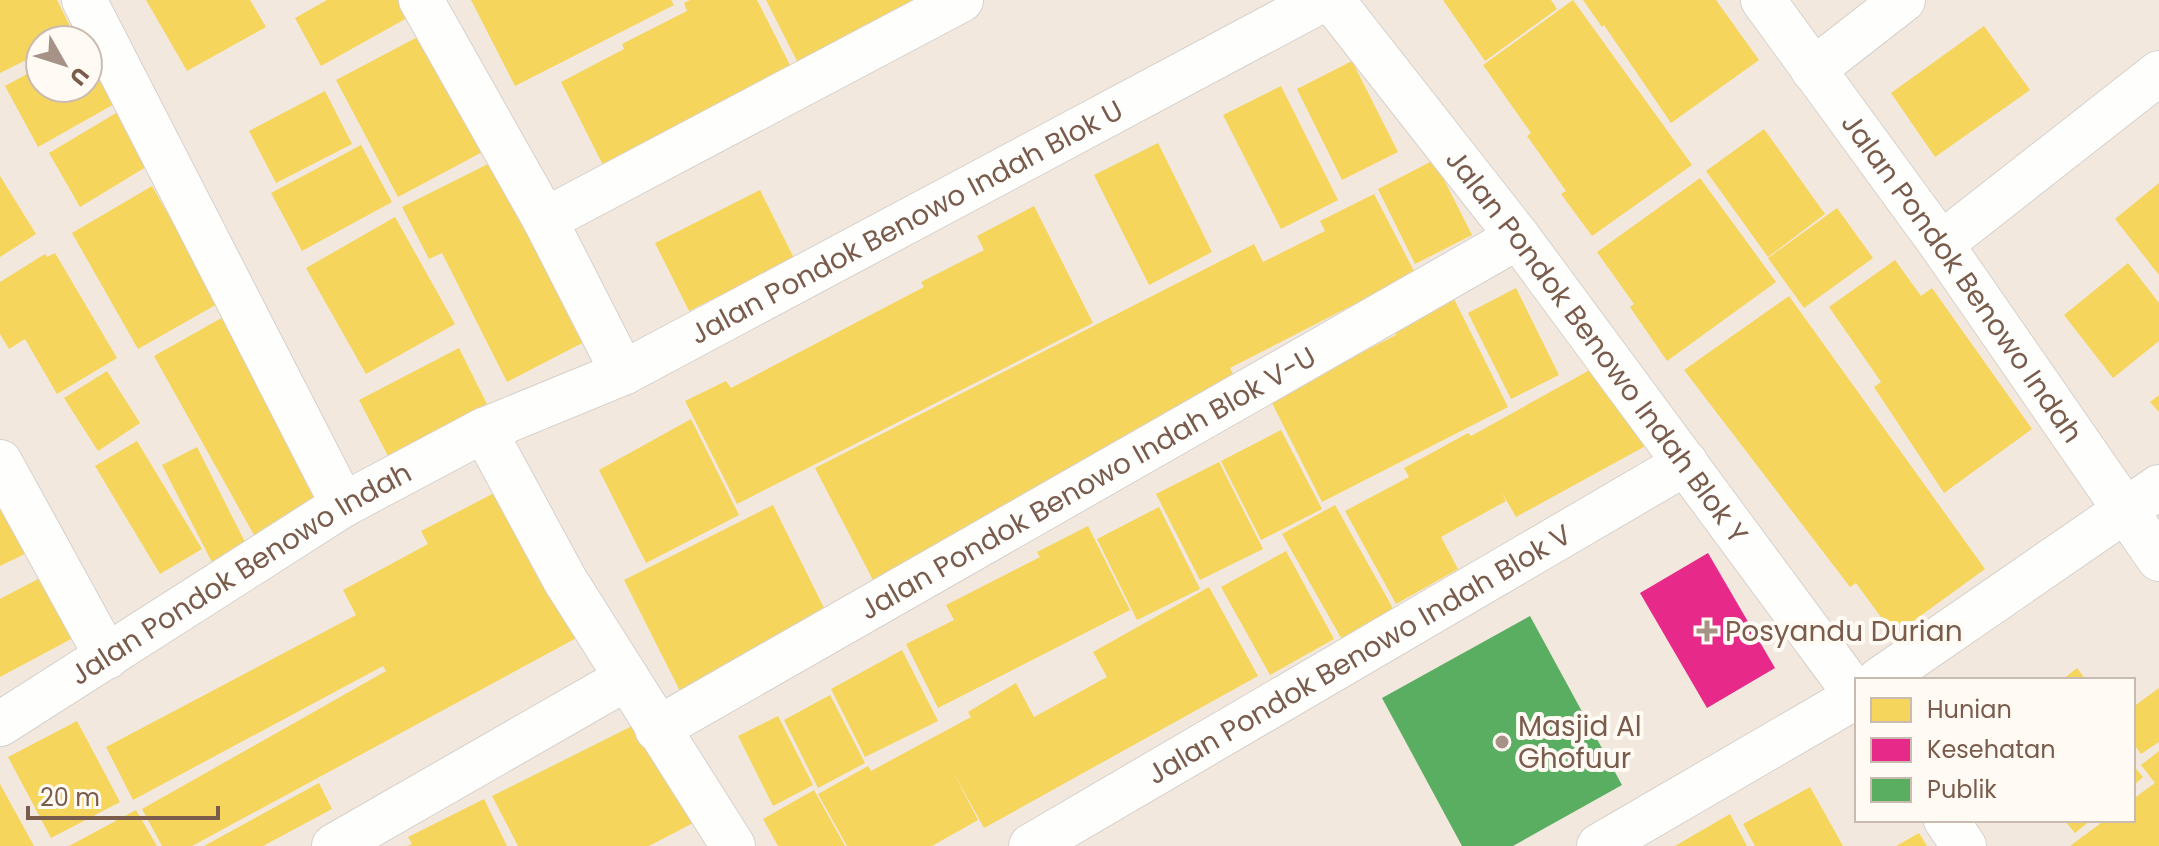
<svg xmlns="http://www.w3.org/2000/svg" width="2159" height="846" font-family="Poppins,sans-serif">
<rect width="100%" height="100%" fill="#f9f5f0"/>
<path fill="#f2e8de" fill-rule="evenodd" d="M0 0H2159V846H0ZM40 40H88V88H40ZM1857 680H2133V820H1857Z"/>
<g fill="#f6d55c">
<polygon points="0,0 57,0 75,36 66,40 40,40 40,53 0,73"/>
<polygon points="146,0 250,0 266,27 187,71"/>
<polygon points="327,0 408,0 416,13 321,66 295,18"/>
<polygon points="471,0 671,0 674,5 515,86"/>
<polygon points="690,0 757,0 796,77 607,173 561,82 624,49 622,44 687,11 684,3"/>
<polygon points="766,0 942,0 802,71"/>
<polygon points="1443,0 1551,0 1557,9 1485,61"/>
<polygon points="1573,0 1692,165 1592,236 1561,194 1566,191 1527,136 1531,133 1483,65"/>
<polygon points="1583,0 1716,0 1759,60 1671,123 1604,25 1602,27"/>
<polygon points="1984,26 2030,90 1935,157 1891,93"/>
<polygon points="427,32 488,149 398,197 336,80"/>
<polygon points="88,41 132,94 38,147 5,86 40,67 40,88 88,88"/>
<polygon points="1352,61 1398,152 1342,180 1297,89"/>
<polygon points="1281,86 1338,200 1281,229 1223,115"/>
<polygon points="325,91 352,144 276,183 249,131"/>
<polygon points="128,106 159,159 80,207 49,153"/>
<polygon points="1764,129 1825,214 1768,257 1706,171"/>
<polygon points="1158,143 1212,252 1149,285 1094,175"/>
<polygon points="361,145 392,202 302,251 271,193"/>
<polygon points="496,160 586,341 507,382 442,253 429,259 402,207"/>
<polygon points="1434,160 1472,235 1415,264 1378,189"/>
<polygon points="0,176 36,234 0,257"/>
<polygon points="1700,178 1776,282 1667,361 1630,307 1634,304 1597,252"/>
<polygon points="2159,183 2159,275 2115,219"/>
<polygon points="152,186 219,303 138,349 72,233"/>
<polygon points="760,190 794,258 689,311 655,243"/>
<polygon points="1374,194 1415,273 1230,368 1240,388 876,586 815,468 1254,244 1263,262 1325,231 1320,221"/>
<polygon points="1034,206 1093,323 737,504 685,401 726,381 731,388 924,287 921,282 984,250 977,236"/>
<polygon points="1837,208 1873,258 1804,308 1768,258"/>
<polygon points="395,217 455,324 366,374 306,268"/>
<polygon points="55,253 117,358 57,394 25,339 9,349 0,334 0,282 45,254 47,257"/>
<polygon points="1895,260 1921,296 1932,288 2032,429 1944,493 1874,387 1881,382 1829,307"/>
<polygon points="2128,263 2159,303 2159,341 2113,378 2064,315"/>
<polygon points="1516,288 1559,375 1511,399 1468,313"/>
<polygon points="1789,296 1985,569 1894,635 1856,583 1850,587 1684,370"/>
<polygon points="1453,297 1508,407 1322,502 1270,399 1396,335 1393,328"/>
<polygon points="225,316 324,495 254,535 154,356"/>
<polygon points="459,348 488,406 389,458 359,400"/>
<polygon points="1606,361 1651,443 1516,517 1501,491 1506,501 1441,537 1458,569 1396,604 1345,511 1409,477 1404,468 1468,433 1471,436"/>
<polygon points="107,371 140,423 98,451 64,398"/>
<polygon points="2159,395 2159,412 2150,402"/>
<polygon points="691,419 739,515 646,563 599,470"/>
<polygon points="1281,430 1322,509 1261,540 1221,461"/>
<polygon points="137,441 202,549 160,574 95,466"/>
<polygon points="197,447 251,554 217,572 162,465"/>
<polygon points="1219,462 1263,549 1200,580 1156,494"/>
<polygon points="502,489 580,636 192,846 162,846 142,809 386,671 383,666 133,800 106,747 356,615 343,590 428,544 421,531"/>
<polygon points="0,504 41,546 0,566"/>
<polygon points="773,505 828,616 680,691 624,580"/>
<polygon points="1335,505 1404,628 1352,657 1282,534"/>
<polygon points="1159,507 1200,589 1137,620 1097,539"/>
<polygon points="1088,526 1130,610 938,708 906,644 954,620 946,605 1040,557 1037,552"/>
<polygon points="1286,551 1334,639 1270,675 1221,587"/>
<polygon points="57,569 88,630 0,677 0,599"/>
<polygon points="1209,587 1258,676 984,828 952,770 978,820 932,846 847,846 818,794 868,766 871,771 971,717 968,712 1016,683 1034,717 1107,677 1093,652"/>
<polygon points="902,650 938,721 865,757 831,689"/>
<polygon points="2077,668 2086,680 2062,680"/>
<polygon points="2159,688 2159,742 2141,754 2133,743 2133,707"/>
<polygon points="830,695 865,763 818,788 784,720"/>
<polygon points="778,716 813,785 773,806 738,736"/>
<polygon points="646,719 697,821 649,846 518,846 492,796"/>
<polygon points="77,721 120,802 51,838 8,757"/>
<polygon points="2159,751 2159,846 2070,846 2105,820 2133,820 2133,799 2155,783 2141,765"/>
<polygon points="2133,765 2143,777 2133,786"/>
<polygon points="319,783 332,809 263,846 204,846"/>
<polygon points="0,784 34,846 0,846"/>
<polygon points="1810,787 1843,846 1755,846 1743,824"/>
<polygon points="814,790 845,846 778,846 763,819"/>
<polygon points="484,799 507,846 407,846 412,844 408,837"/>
<polygon points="136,810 157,846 69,846"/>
<polygon points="1730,814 1747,846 1675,846"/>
<polygon points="2064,820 2091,820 2075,833"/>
<polygon points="1919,833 1927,846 1896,846"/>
</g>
<polygon fill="#e7298a" points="1708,553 1775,668 1707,708 1640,593"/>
<polygon fill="#5aae61" points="1530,616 1622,785 1513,846 1462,846 1382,698"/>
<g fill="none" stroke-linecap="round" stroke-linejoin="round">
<defs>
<g id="minor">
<polyline points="84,0 343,505"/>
<polyline points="421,0 545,220 623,373"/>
<path id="s1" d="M1332 0 1518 237 1857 696"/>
<path id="s2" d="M1763 0 1941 244 2159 559"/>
<polyline points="1813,70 1903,0"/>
<polyline points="545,220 961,0"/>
<polyline points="1941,244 2159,73"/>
<polyline points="484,430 565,580 733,846"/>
<polyline points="0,462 107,657"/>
<polyline points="1879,680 2159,487"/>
<path id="s3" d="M0 724 343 505 484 430 623 373 1322 0"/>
<path id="s4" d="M657 729 1518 237"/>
<polyline points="1946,820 1964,846"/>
<polyline points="334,846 627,678"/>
<path id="s5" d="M1031 846 1686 463"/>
<polyline points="1599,846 1857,696"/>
</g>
</defs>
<use href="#minor" stroke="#d7d1cb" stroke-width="46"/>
<use href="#minor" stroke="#fefefd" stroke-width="44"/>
</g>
<g fill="#a69286" stroke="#fffaf3" stroke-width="3">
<path d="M1703 619h8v8h8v8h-8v8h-8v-8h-8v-8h8z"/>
<circle cx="1502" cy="742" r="8"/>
</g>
<g text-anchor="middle" stroke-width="8" stroke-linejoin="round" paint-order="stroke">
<g font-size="28" fill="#7a5c4d" stroke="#fffaf3">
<text dy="10" stroke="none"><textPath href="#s3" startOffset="1038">Jalan Pondok Benowo Indah Blok U</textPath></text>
<text dy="10" stroke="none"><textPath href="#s2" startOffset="342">Jalan Pondok Benowo Indah</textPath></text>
<text dy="10" stroke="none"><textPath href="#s1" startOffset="436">Jalan Pondok Benowo Indah Blok Y</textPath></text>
<text dy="10" stroke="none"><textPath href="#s4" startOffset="496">Jalan Pondok Benowo Indah Blok V-U</textPath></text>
<text dy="10" stroke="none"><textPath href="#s3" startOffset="284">Jalan Pondok Benowo Indah</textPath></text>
<text dy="10" stroke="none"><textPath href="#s5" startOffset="380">Jalan Pondok Benowo Indah Blok V</textPath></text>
</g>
<g font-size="28" fill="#7a5c4d" stroke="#fffaf3" text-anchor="start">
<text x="1725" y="641">Posyandu Durian</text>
<text x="1518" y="736">Masjid Al<tspan x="1518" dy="32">Ghofuur</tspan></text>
</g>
</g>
<rect x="1855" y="678" width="280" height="144" fill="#fffaf3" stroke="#cabbb1" stroke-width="2"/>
<rect x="1871" y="698" width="40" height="24" fill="#f6d55c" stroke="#cabbb1" stroke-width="2"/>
<text x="1927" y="718" font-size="24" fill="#7a5c4d">Hunian</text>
<rect x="1871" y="738" width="40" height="24" fill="#e7298a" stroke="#cabbb1" stroke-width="2"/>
<text x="1927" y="758" font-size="24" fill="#7a5c4d">Kesehatan</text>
<rect x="1871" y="778" width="40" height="24" fill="#5aae61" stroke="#cabbb1" stroke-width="2"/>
<text x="1927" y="798" font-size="24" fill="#7a5c4d">Publik</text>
<g transform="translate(64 64) rotate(129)"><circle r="38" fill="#fffaf3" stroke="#cabbb1" stroke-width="2"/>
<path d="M0-6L14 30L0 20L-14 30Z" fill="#a69286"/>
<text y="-12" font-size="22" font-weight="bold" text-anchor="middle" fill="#7a5c4d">U</text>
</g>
<path d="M28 806v12h190v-12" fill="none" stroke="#7a5c4d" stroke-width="4"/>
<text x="40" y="806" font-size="24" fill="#7a5c4d" stroke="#fffaf3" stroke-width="6" paint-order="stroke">20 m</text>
</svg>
